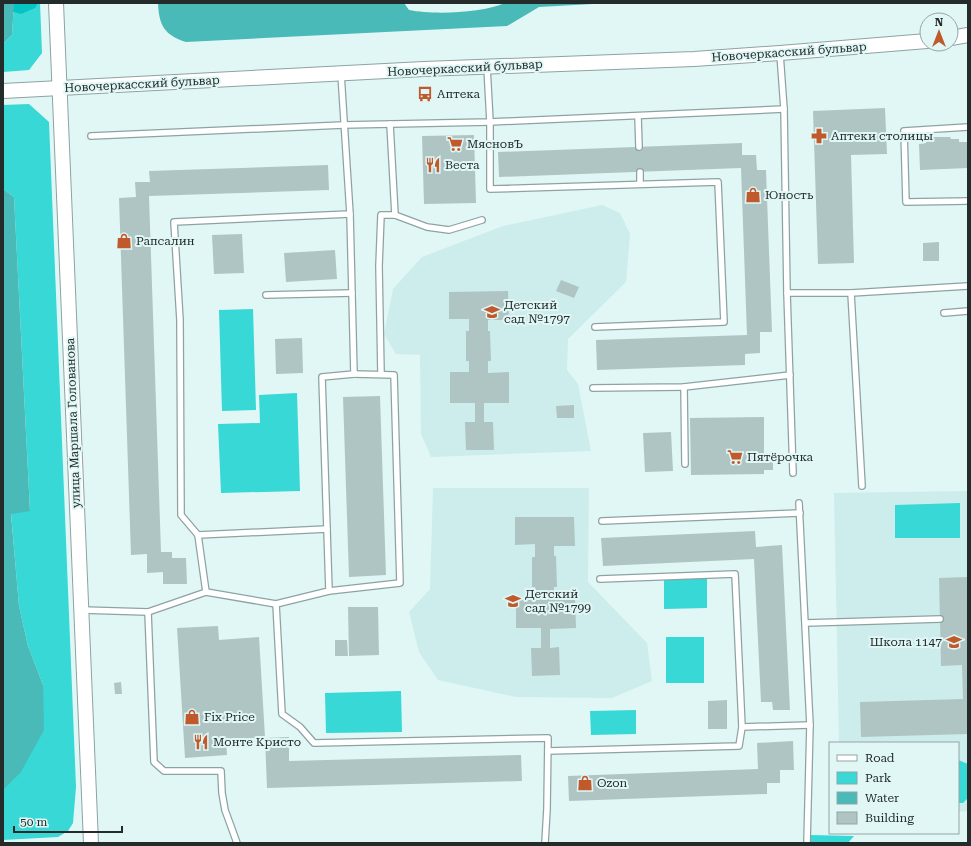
<svg xmlns="http://www.w3.org/2000/svg" width="971" height="846" font-family="'Roboto Serif',serif">
<rect width="100%" height="100%" fill="#e0f7f6"/>
<g fill="#ccedeb">
<polygon points="602,205 620,213 630,234 626,282 568,339 567,370 578,384 591,451 431,457 421,434 420,355 396,354 384,334 393,289 422,257 503,226"/>
<polygon points="433,488 589,488 588,582 647,643 652,681 612,698 516,697 438,680 419,652 409,612 430,589"/>
<polygon points="968,491 968,811 958,812 958,743 839,743 834,493"/>
</g>
<g fill="#37d8d5">
<polygon points="14,3 40,3 42,53 29,70 3,72 3,44 12,35"/>
<polygon points="29,104 49,122 76,787 73,823 68,831 58,837 3,840 3,790 43,685 28,646 19,606 11,513 30,510 14,197 3,189 3,105"/>
<polygon points="253,309 256,410 222,411 219,310"/>
<polygon points="297,393 300,491 221,493 218,424 260,423 259,395"/>
<polygon points="960,503 960,538 895,538 895,505"/>
<polygon points="664,579 707,579 707,608 664,609"/>
<rect x="666" y="637" width="38" height="46"/>
<polygon points="401,691 402,732 326,733 325,693"/>
<polygon points="636,710 636,734 591,735 590,711"/>
<polygon points="958,760 968,764 968,798 963,803 958,803"/>
<polygon points="810,835 854,836 848,843 810,843"/>
</g>
<polygon fill="#06c4c1" points="7,3 38,3 35,8 21,14 10,11"/>
<g fill="#49bab7">
<polygon points="3,3 14,3 12,35 3,44"/>
<path d="M158 3H404L409 10C434 15 482 13 505 3H611L539 7 507 26 186 42C164 35 159 25 158 3Z"/>
<polygon points="3,189 14,197 30,511 11,514 19,606 28,646 43,685 44,730 21,772 3,790"/>
</g>
<g fill="#afc5c4">
<polygon points="885,108 887,154 851,155 854,263 818,264 813,111"/>
<polygon points="474,135 476,203 424,204 422,136"/>
<polygon points="933,137 950,137 951,139 959,139 959,142 968,142 968,168 920,170 919,144 926,143 926,140 933,140"/>
<polygon points="742,143 742,155 756,155 757,170 766,170 772,332 760,332 760,353 745,354 745,365 597,370 596,340 747,335 741,168 499,177 498,152"/>
<polygon points="328,165 329,190 149,196 161,552 172,552 172,558 186,558 187,584 163,584 163,572 147,573 147,554 131,555 119,198 136,197 135,182 150,182 149,171"/>
<polygon points="242,234 244,273 214,274 212,235"/>
<polygon points="939,242 939,261 923,261 923,243"/>
<polygon points="335,250 337,279 286,282 284,253"/>
<polygon points="561,280 579,287 574,298 556,291"/>
<polygon points="508,291 509,320 488,320 488,331 490,331 491,361 488,361 488,373 509,372 509,403 484,403 484,422 493,422 494,450 466,450 465,422 475,422 475,403 450,403 450,372 469,372 469,361 466,361 466,331 469,331 469,319 449,319 449,292"/>
<polygon points="302,338 303,373 276,374 275,339"/>
<polygon points="380,396 386,575 349,577 343,397"/>
<polygon points="574,405 574,418 557,418 556,406"/>
<polygon points="764,417 764,460 773,460 773,470 764,470 764,474 691,475 690,418"/>
<polygon points="671,432 673,471 645,472 643,433"/>
<polygon points="515,517 574,517 575,546 554,546 554,556 556,556 557,587 554,587 554,598 575,598 576,628 550,629 550,648 559,647 560,675 532,676 531,648 541,648 541,628 516,628 516,598 535,598 535,587 532,587 532,557 535,557 535,544 515,545"/>
<polygon points="755,531 756,547 782,545 790,710 773,710 772,702 761,702 754,559 603,566 601,538"/>
<polygon points="968,577 968,734 861,737 860,702 963,699 962,665 941,666 939,578"/>
<polygon points="348,607 378,607 379,655 349,656"/>
<polygon points="218,626 219,640 259,637 265,737 226,740 227,755 185,758 177,628"/>
<polygon points="335,640 347,640 348,656 335,656"/>
<polygon points="121,682 122,694 115,694 114,683"/>
<polygon points="727,700 727,729 708,729 708,701"/>
<polygon points="289,737 289,761 521,755 522,781 267,788 265,738"/>
<polygon points="793,741 794,770 780,770 780,783 767,783 767,794 569,801 568,776 758,769 757,743"/>
</g>
<g fill="none" stroke-linecap="round" stroke-linejoin="round">
<defs>
<g id="service">
<polyline points="780,54 784,109 787,293 793,473"/>
<polyline points="487,67 490,122 490,189 718,182 724,322 595,327"/>
<polyline points="638,116 639,147"/>
<polyline points="390,124 395,215"/>
<polyline points="968,127 904,131 906,202 968,201"/>
<polyline points="91,136 343,125 490,122 784,109"/>
<polyline points="640,172 640,184"/>
<polyline points="787,293 851,293 968,286"/>
<polyline points="851,293 862,486"/>
<polyline points="266,295 352,293"/>
<polyline points="944,313 968,311"/>
<polyline points="381,374 379,266 381,215 395,215 427,227 449,230 482,220"/>
<polyline points="684,387 685,464"/>
<polyline points="593,388 684,387 790,375"/>
<polyline points="799,503 810,725 807,843"/>
<polyline points="602,521 800,513"/>
<polyline points="198,535 327,529"/>
<polyline points="600,579 735,574 742,727"/>
<polyline points="329,591 400,583 394,375 354,374"/>
<polyline points="206,592 198,535 181,515 180,320 174,222 350,214 341,74"/>
<polyline points="276,604 282,714 300,727 314,743 548,738 547,809 545,843"/>
<polyline points="82,610 148,612 206,592 276,604 329,591 322,377 354,374 350,214"/>
<polyline points="148,612 154,762 164,771 221,771 222,793 225,810 237,843"/>
<polyline points="806,623 940,619"/>
<polyline points="548,751 739,746 742,727 810,725"/>
</g>
<g id="tertiary">
<polyline points="56,3 91,843"/>
<polyline points="951,38 968,35"/>
<polyline points="3,91 424,69 694,59 780,53 927,41"/>
</g>
</defs>
<use href="#service" stroke="#8da3a2" stroke-width="8"/>
<use href="#tertiary" stroke="#8da3a2" stroke-width="16"/>
<use href="#service" stroke="#fff" stroke-width="5.5"/>
<use href="#tertiary" stroke="#fff" stroke-width="14"/>
</g>
<defs>
<symbol id="bus-bare" viewBox="-9 -9 18 18"><path d="M-5-6H5V4H4V6H2V4H-2V6H-4V4H-5ZM-3.5-4V0h7V-4ZM-3.5 1.2v1.5H-2V1.2ZM2 1.2v1.5H3.5V1.2Z" fill="#c05a2d" stroke="#e0f7f6" stroke-width="2.5" paint-order="stroke"/></symbol>
<symbol id="pharmacy-bare" viewBox="-9 -9 18 18"><path d="M-2-6h4v4h4v4h-4v4h-4v-4h-4v-4h4Z" fill="#c05a2d" stroke="#e0f7f6" stroke-width="2.5" paint-order="stroke"/></symbol>
<symbol id="supermarket-bare" viewBox="-9 -9 18 18"><path d="M-6-5.5h2.5l.6 2H6L4.5 2H-2.5L-4.4-4H-6ZM-1.5 3.2a1.3 1.3 0 1 0 .1 0ZM3 3.2a1.3 1.3 0 1 0 .1 0Z" fill="#c05a2d" stroke="#e0f7f6" stroke-width="2.5" paint-order="stroke"/></symbol>
<symbol id="restaurant-bare" viewBox="-9 -9 18 18"><path d="M-5-6h1v4h1v-4h1v4h1v-4h1v5L-1.5 .5V6h-2V.5L-5-1ZM5-6V6H3V1.5H1.5Q1.5-4 5-6Z" fill="#c05a2d" stroke="#e0f7f6" stroke-width="2.5" paint-order="stroke"/></symbol>
<symbol id="shop-bare" viewBox="-9 -9 18 18"><path d="M-5-2.5h2.3a2.7 3.5 0 0 1 5.4 0H5L5.5 6h-11ZM-1.5-2.5h3a1.5 2.3 0 0 0-3 0Z" fill="#c05a2d" stroke="#e0f7f6" stroke-width="2.5" paint-order="stroke"/></symbol>
<symbol id="school-bare" viewBox="-9 -9 18 18"><path d="M0-5L7-2L0 1L-7-2ZM-4 1L0 2.5L4 1V4Q0 6-4 4Z" fill="#c05a2d" stroke="#e0f7f6" stroke-width="2.5" paint-order="stroke"/></symbol>
</defs>
<g fill-rule="evenodd">
<use href="#bus-bare" x="414" y="83" width="22" height="22"/>
<use href="#pharmacy-bare" x="808" y="125" width="22" height="22"/>
<use href="#supermarket-bare" x="444" y="133" width="22" height="22"/>
<use href="#restaurant-bare" x="422" y="154" width="22" height="22"/>
<use href="#shop-bare" x="742" y="184" width="22" height="22"/>
<use href="#shop-bare" x="113" y="230" width="22" height="22"/>
<use href="#school-bare" x="481" y="301" width="22" height="22"/>
<use href="#supermarket-bare" x="724" y="446" width="22" height="22"/>
<use href="#school-bare" x="502" y="590" width="22" height="22"/>
<use href="#school-bare" x="943" y="631" width="22" height="22"/>
<use href="#shop-bare" x="181" y="706" width="22" height="22"/>
<use href="#restaurant-bare" x="190" y="731" width="22" height="22"/>
<use href="#shop-bare" x="574" y="772" width="22" height="22"/>
</g>
<g text-anchor="middle" stroke-width="4" stroke-linejoin="round" paint-order="stroke">
<g font-size="12" fill="#232b2b" stroke="#e0f7f6">
<text transform="translate(789 52) rotate(-4)" y="4">Новочеркасский бульвар</text>
<text transform="translate(465 68) rotate(-3)" y="4">Новочеркасский бульвар</text>
<text transform="translate(142 84) rotate(-3)" y="4">Новочеркасский бульвар</text>
<text transform="translate(73 423) rotate(-92)" y="4">улица Маршала Голованова</text>
</g>
<g font-size="12" fill="#232b2b" stroke="#e0f7f6" text-anchor="start">
<text x="437" y="98">Аптека</text>
<text x="831" y="140">Аптеки столицы</text>
<text x="467" y="148">МясновЪ</text>
<text x="445" y="169">Веста</text>
<text x="765" y="199">Юность</text>
<text x="136" y="245">Рапсалин</text>
<text x="504" y="309">Детский<tspan x="504" dy="14">сад №1797</tspan></text>
<text x="747" y="461">Пятёрочка</text>
<text x="525" y="598">Детский<tspan x="525" dy="14">сад №1799</tspan></text>
<text x="942" y="646" text-anchor="end">Школа 1147</text>
<text x="204" y="721">Fix Price</text>
<text x="213" y="746">Монте Кристо</text>
<text x="597" y="787">Ozon</text>
</g>
</g>
<rect width="971" height="846" fill="none" stroke="#232b2b" stroke-width="8"/>
<rect x="829" y="742" width="130" height="92" fill="#e0f7f6" stroke="#94a5a5"/>
<rect x="837" y="755" width="20" height="6" fill="#ffffff" stroke="#94a5a5"/>
<text x="865" y="762" font-size="12" fill="#232b2b">Road</text>
<rect x="837" y="772" width="20" height="12" fill="#37d8d5" stroke="#94a5a5"/>
<text x="865" y="782" font-size="12" fill="#232b2b">Park</text>
<rect x="837" y="792" width="20" height="12" fill="#49bab7" stroke="#94a5a5"/>
<text x="865" y="802" font-size="12" fill="#232b2b">Water</text>
<rect x="837" y="812" width="20" height="12" fill="#afc5c4" stroke="#94a5a5"/>
<text x="865" y="822" font-size="12" fill="#232b2b">Building</text>
<g transform="translate(939 32)"><circle r="19" fill="#e0f7f6" stroke="#94a5a5"/>
<path d="M0-3L7 15L0 10L-7 15Z" fill="#c05a2d"/>
<text y="-6" font-size="11" font-weight="bold" text-anchor="middle" fill="#232b2b">N</text>
</g>
<path d="M14 826v6h108v-6" fill="none" stroke="#232b2b" stroke-width="2"/>
<text x="20" y="826" font-size="12" fill="#232b2b" stroke="#e0f7f6" stroke-width="3" paint-order="stroke">50 m</text>
</svg>
